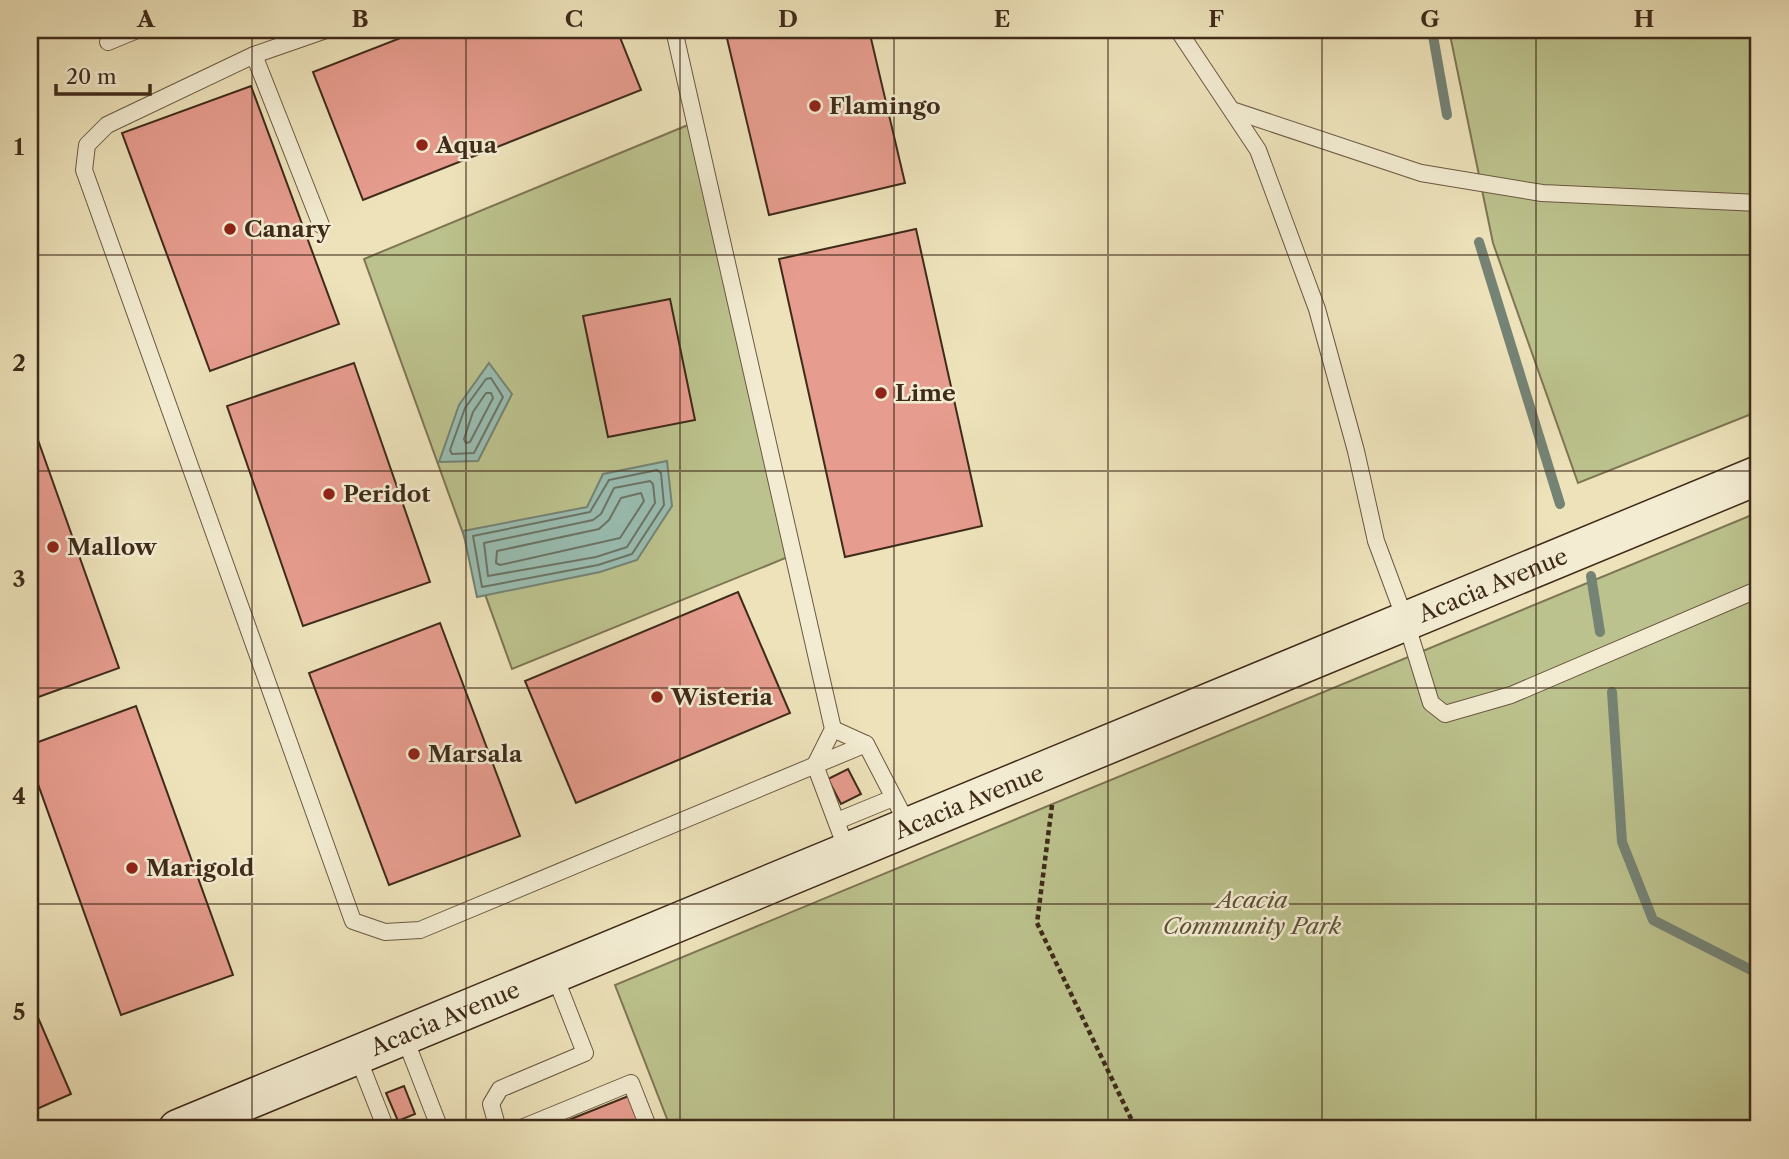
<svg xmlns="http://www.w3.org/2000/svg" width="1789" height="1159" font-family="'Libre Caslon Text',serif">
<rect width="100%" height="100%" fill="#ede2ba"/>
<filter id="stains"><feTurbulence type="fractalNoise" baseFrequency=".00286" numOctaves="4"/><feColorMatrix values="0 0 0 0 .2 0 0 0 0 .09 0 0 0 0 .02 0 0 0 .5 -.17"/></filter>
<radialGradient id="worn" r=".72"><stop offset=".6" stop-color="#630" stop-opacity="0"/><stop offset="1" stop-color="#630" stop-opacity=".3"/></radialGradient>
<g fill="#bcc28d" stroke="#7e7654" stroke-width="2">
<polygon points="1449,30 1759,30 1759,411 1578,483 1493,243"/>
<polygon points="688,125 788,557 512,669 364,259"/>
<polygon points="1759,512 1759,1129 671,1129 615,985"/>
</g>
<g fill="#99bdb1" stroke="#758375" stroke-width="2">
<polygon points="489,363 512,394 478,461 439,462 459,405"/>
<polygon points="667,461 672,506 637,560 600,572 477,597 463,531 587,507 603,474"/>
</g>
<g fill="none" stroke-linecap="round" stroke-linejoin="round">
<g stroke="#6c7466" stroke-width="2">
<polygon points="491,378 503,397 474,453 452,454 450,450 465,408 486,379"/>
<polygon points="486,393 491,393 493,398 470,442 466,443 464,439 473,412"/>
<polygon points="657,470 661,473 664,505 632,554 598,565 482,587 473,536 590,512 609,480"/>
<polygon points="650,481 653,484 655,503 627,547 596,557 488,576 484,543 593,520 601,514 614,488"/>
<polygon points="641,493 644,501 620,538 500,565 496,563 497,551 599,529 609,520 621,498"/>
</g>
<g stroke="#758375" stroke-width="10">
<polyline points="1432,30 1447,115"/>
<polyline points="1479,242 1560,504"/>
<polyline points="1591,576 1600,632"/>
<polyline points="1612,692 1622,842 1653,920 1759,974"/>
</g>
</g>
<g fill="#e69c8e" stroke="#3f2b1a" stroke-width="2">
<polygon points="421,30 617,30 641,90 363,200 313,72"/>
<polygon points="725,30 869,30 905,183 769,215"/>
<polygon points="251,86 339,324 210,371 122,133"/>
<polygon points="916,229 982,526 845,557 779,259"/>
<polygon points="670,299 695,420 608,437 583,316"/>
<polygon points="354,363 430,582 303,626 227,406"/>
<polygon points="33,426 119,668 30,700 30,427"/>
<polygon points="738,592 790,713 576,803 525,681"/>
<polygon points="440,623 520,836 389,885 309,673"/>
<polygon points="136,706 233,975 121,1015 30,762 30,745"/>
<polygon points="848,769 861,794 841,804 828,779"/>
<polygon points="30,999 71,1094 30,1112"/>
<polygon points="404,1086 415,1114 398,1121 386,1093"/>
<polygon points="631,1095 645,1129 546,1129"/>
</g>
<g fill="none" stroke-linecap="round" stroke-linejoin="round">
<defs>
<g id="lane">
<polyline points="326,30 254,55 107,125 87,145 84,170 353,921 385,932 420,930 866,744"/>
<polyline points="674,30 833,729 815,765 848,853"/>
<polyline points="1178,30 1258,150 1317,309 1356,451 1376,541 1405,619 1431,703 1445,714 1511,695 1759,589"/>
<polyline points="108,42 137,30"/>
<polyline points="254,55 321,225"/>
<polyline points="1232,110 1421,173 1542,193 1759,203"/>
<polyline points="833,729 866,744 909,827"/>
<polyline points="837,821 893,798"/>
<polyline points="404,1036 440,1129"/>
<polyline points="357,1055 386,1129"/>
<polyline points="498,1129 491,1104 500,1089 585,1053 554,974"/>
<polyline points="519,1129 631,1083 649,1129"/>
</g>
<g id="secondary">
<path id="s1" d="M178 1129 1759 475"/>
</g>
</defs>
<use href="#lane" stroke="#6a5942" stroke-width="18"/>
<use href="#secondary" stroke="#3f2b1a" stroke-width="41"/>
<polyline stroke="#3f2b1a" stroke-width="4.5" stroke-dasharray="5 3.5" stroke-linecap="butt" points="1052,805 1037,923 1136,1129"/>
<use href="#lane" stroke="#f3ecd2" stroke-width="16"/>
<use href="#secondary" stroke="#f3ecd2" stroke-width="38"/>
</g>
<path fill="none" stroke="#3f2b1a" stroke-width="2" stroke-opacity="0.55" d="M252 30V1129M466 30V1129M680 30V1129M894 30V1129M1108 30V1129M1322 30V1129M1536 30V1129M30 255H1759M30 471H1759M30 688H1759M30 904H1759"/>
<g fill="#8f2418" stroke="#f3ecd2" stroke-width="2.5">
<circle cx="815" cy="106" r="7"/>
<circle cx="422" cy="145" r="7"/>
<circle cx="230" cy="229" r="7"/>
<circle cx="881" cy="393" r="7"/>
<circle cx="329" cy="494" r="7"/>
<circle cx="53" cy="547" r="7"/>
<circle cx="657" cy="697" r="7"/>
<circle cx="414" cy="754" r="7"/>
<circle cx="132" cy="868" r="7"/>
</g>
<g text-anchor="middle" stroke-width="5" stroke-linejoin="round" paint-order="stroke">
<g font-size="23" font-weight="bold" fill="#3f2b1a" stroke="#f3ecd2" text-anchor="start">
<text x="829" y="114">Flamingo</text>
<text x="436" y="153">Aqua</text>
<text x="244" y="237">Canary</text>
<text x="895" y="401">Lime</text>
<text x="343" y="502">Peridot</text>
<text x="67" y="555">Mallow</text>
<text x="671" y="705">Wisteria</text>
<text x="428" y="762">Marsala</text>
<text x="146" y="876">Marigold</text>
</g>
<g font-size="23" fill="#3f2b1a" stroke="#f3ecd2">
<text dy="8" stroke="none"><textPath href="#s1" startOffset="1423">Acacia Avenue</textPath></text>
<text dy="8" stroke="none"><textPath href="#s1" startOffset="856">Acacia Avenue</textPath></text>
<text dy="8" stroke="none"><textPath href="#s1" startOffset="289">Acacia Avenue</textPath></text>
</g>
<g font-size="23" font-style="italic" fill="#5e5137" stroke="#f3ecd2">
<text x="1252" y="908">Acacia<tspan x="1252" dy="26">Community Park</tspan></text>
</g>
</g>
<rect width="1789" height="1159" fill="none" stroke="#ede2ba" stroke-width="77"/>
<path d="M56 84v10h94v-10" fill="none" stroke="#3f2b1a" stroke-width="3.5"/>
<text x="66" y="84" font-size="21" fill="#3f2b1a" stroke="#f3ecd2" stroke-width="5" paint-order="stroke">20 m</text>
<rect x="38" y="38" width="1712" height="1082" fill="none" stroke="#3f2b1a" stroke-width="2.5"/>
<g font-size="23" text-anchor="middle" font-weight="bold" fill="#3f2b1a">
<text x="146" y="27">A</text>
<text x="360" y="27">B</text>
<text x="574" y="27">C</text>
<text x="788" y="27">D</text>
<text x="1002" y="27">E</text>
<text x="1216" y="27">F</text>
<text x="1430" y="27">G</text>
<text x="1644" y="27">H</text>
<text x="19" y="155">1</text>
<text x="19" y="371">2</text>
<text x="19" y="587">3</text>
<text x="19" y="804">4</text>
<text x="19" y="1020">5</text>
</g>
<rect width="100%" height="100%" filter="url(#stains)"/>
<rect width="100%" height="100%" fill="url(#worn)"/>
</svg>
